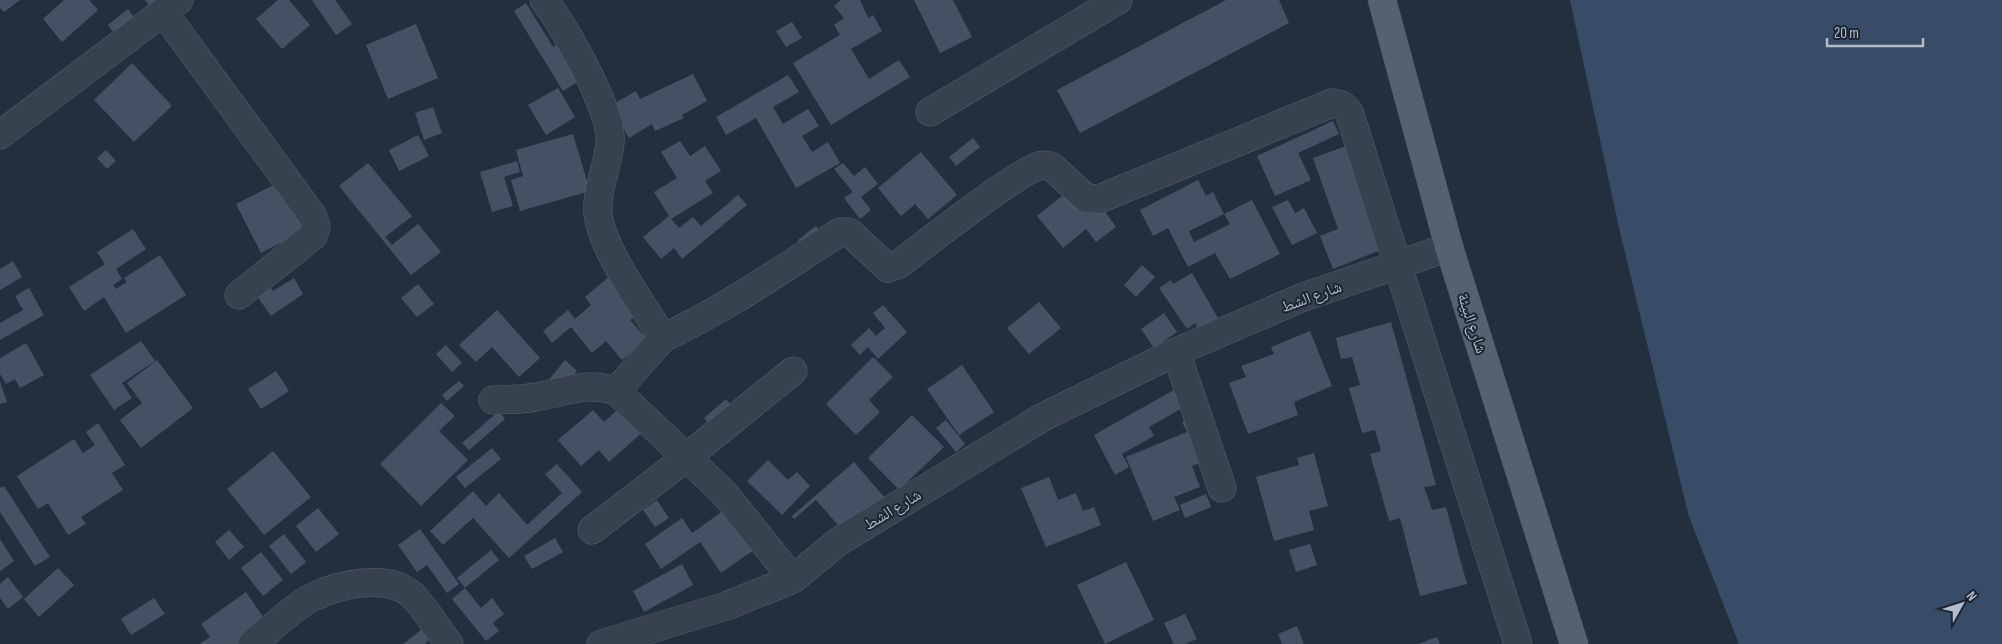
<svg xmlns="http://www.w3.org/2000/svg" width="2002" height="644" font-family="'Sofia Sans Condensed','Noto Naskh Arabic',sans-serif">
<rect width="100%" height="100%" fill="#242f3e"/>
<polygon fill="#394c67" points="1570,0 2002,0 2002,644 1739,644 1689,517 1619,228"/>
<g fill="#455162">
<polygon points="0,0 20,0 4,12 0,8"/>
<polygon points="64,0 89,0 98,10 62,42 43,19"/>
<polygon points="145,0 165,0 154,11"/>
<polygon points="278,0 289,0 310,25 282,49 256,19"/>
<polygon points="312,0 335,0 352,24 336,35"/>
<polygon points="841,0 860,0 868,18 873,15 882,31 851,49 869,79 899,60 910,77 831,125 793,63 840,35 834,25 844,18 834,6"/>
<polygon points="914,0 953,0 972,37 940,53"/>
<polygon points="1226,0 1279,0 1289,23 1080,133 1057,90"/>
<polygon points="526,3 553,47 564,39 587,76 563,91 514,11"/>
<polygon points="128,9 139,24 119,40 108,25"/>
<polygon points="792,22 802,38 786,47 776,31"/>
<polygon points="416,24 438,78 388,99 366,45"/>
<polygon points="132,63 172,106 134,142 94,100"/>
<polygon points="693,74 707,101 682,115 684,118 655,131 652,124 629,138 610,106 636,91 640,99"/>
<polygon points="788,75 799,92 773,107 783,124 808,109 819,126 802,136 812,152 828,142 840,163 796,188 756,118 726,135 716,117"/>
<polygon points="558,88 575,117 546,135 528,105"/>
<polygon points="433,107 442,133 424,140 415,113"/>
<polygon points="1333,121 1339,134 1298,153 1311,180 1275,196 1257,156"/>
<polygon points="573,134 590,191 520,211 511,180 523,176 516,150"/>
<polygon points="418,135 429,156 399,171 389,150"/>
<polygon points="973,138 980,147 956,166 949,157"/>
<polygon points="680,141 690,156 705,146 721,171 705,181 713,193 671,219 679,228 693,217 701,226 738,195 747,205 682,259 674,248 661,259 643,237 669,216 654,192 677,178 661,152"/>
<polygon points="1349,145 1388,247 1333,269 1320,236 1338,229 1313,158"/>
<polygon points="106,150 116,161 107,169 97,158"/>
<polygon points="921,152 957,195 928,219 915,204 901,216 878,188"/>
<polygon points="517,161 520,172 504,177 513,206 492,212 480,172"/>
<polygon points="368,163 412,216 385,237 392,245 418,224 441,252 411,275 339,186"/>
<polygon points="843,163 854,176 865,167 878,184 861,197 871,210 860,219 844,198 853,192 834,169"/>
<polygon points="291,176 315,225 261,253 236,204"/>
<polygon points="1198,180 1206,196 1213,192 1224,214 1189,231 1194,242 1230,224 1224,214 1252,200 1280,254 1230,279 1215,253 1188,267 1168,228 1153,236 1140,210"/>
<polygon points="1084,182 1116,227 1096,242 1086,229 1063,248 1037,216 1062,196 1063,198"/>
<polygon points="1288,200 1295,213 1304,208 1317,233 1292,245 1272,207"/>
<polygon points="816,226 827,239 809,254 798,240"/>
<polygon points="133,229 146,249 116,269 122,279 113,285 116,289 127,282 124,278 160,255 186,295 126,333 104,297 84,311 69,287 105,264 97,252"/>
<polygon points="13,261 22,277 0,290 0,269"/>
<polygon points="1142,265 1155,277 1136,297 1124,285"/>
<polygon points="1192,273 1218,318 1199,329 1195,323 1187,329 1159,288 1171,280 1173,284"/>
<polygon points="610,276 640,312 630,320 647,339 622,360 606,341 592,353 571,327 552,343 543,331 568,310 575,319 591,305 585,297"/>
<polygon points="294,278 303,294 271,316 255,293 268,284 273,291"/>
<polygon points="418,284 434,304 417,317 401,298"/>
<polygon points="29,288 44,315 0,340 0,323 23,310 15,296"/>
<polygon points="1039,302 1061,328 1029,354 1007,328"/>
<polygon points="883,305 907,332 878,359 868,347 860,355 851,345 869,328 876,336 885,328 873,313"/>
<polygon points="497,310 540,358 519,377 492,347 476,362 459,345"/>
<polygon points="1164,313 1177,332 1154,348 1141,329"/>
<polygon points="1391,322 1436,485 1424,487 1432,510 1446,507 1467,584 1420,596 1400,518 1389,521 1370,454 1381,451 1375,430 1362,433 1349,388 1360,385 1352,357 1341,359 1336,338"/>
<polygon points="1310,331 1332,386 1294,402 1298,415 1248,434 1229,383 1246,377 1241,366 1274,354 1271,347"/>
<polygon points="141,341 155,361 122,383 132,398 114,410 90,375"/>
<polygon points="26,343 44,375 20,388 15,379 6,384 0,374 0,358"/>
<polygon points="446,345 462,363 452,372 436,354"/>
<polygon points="873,357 893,377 869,400 880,412 856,435 826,404"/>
<polygon points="157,360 193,408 141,448 120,420 142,403 127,383"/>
<polygon points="565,360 577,371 559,392 547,382"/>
<polygon points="962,365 994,412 959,435 927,389"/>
<polygon points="276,371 289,391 261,409 248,389"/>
<polygon points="0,381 7,402 0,404"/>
<polygon points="459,381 464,386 447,401 442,395"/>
<polygon points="1181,386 1191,403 1149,427 1154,436 1122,454 1129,467 1115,475 1094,435"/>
<polygon points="726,399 736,411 714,430 704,418"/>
<polygon points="441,403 455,416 439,431 468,460 421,506 380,464"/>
<polygon points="623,405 645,430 609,462 599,450 581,466 558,440 593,410 604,422"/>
<polygon points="499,411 505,419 469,450 462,443"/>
<polygon points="912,415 944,447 899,490 868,458"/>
<polygon points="1194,417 1211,458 1192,466 1200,487 1174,497 1180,510 1153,521 1126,457 1187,432 1182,422"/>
<polygon points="946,420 965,444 956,452 936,428"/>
<polygon points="98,423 125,465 112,473 123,490 81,517 86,524 68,535 48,503 38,509 17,476 74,439 83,453 95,445 86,432"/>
<polygon points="492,448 501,459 465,488 456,477"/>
<polygon points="273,451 311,497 264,535 227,489"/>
<polygon points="1314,453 1328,506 1309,511 1314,530 1274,541 1256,477 1299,465 1297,458"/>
<polygon points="768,460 788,480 797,472 810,486 782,515 747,481"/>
<polygon points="854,462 885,498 845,533 816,500 794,519 792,516"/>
<polygon points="557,464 582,492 509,558 473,518 443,545 430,531 473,491 486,506 499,493 527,525 562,493 545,474"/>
<polygon points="1049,477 1058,500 1076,493 1083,511 1094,507 1101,525 1046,547 1021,488"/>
<polygon points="4,486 50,557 35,566 0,512 0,488"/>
<polygon points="1206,494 1211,507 1185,518 1180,505"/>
<polygon points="657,500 669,518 655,527 643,510"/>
<polygon points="730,506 758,547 721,573 700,542 661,569 645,544 682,518 692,533"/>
<polygon points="318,508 339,534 316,552 296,526"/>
<polygon points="420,529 459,584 447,593 427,565 417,572 398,545"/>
<polygon points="229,530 244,547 229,560 215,542"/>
<polygon points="284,534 306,562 291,574 269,546"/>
<polygon points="555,538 563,552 532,569 524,556"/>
<polygon points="0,539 14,561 0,571"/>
<polygon points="1310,544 1317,565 1296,572 1289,550"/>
<polygon points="491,550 499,560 465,588 457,578"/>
<polygon points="261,552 283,580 263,596 241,568"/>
<polygon points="1126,562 1154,620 1105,644 1077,585"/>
<polygon points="682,564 693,585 644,612 633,591"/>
<polygon points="58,568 74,585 39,617 24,599"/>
<polygon points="8,577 23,597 8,609 0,598 0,584"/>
<polygon points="465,588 481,608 492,598 504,614 493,623 499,631 486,641 452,599"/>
<polygon points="246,592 264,618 247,630 255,640 250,644 199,644 210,637 201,624"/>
<polygon points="154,598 165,614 131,635 121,619"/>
<polygon points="1185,614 1197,639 1185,644 1174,644 1164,623"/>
<polygon points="1297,626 1304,644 1282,644 1278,634"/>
<polygon points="422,629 430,639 425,644 403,644"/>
<polygon points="1437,637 1440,644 1418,644"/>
</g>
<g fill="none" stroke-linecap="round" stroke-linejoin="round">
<defs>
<g id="minor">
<path d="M544 0C564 26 614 112 610 143 608 167 596 189 598 214 603 252 643 305 663 338L616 391 724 493 793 579"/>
<polyline points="164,13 312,215 316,226 313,236 239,295"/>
<polyline points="930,112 1118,0"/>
<polyline points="0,135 179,0"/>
<path d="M663 338C726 309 782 269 840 232H849L888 268 899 264C922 247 1022 167 1043 165 1044 165 1050 166 1051 166L1086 198 1099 199 1332 103 1342 105 1349 112 1518 644"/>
<polyline points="1176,352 1222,488"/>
<path d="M493 400C507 399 522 400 536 397 566 392 586 381 616 391"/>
<polyline points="592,530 687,457 793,371"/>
<path d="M252 644C269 631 294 606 313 597 339 584 388 573 412 595 426 609 437 628 449 644"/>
<polyline points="601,644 726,606 793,579 838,542 1043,417 1176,352 1301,298 1449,247"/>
</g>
<polyline id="major" points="1382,0 1449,247 1574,644"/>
</defs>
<use href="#minor" stroke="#565f6c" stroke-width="29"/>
<use href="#major" stroke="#414a57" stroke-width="29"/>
<use href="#minor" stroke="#38414e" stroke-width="28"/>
<use href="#major" stroke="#56606e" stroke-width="28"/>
</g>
<g text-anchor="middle" stroke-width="4" stroke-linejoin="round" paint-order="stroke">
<g font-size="16" fill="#b4bcc9" stroke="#1d2633">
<text transform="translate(1311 296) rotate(-20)" y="6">شارع الشط</text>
<text transform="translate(1473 323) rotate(72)" y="6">شارع البيئة</text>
<text transform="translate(892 509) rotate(-31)" y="6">شارع الشط</text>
</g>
</g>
<g transform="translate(1962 604) rotate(51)" stroke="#1d2633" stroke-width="4" paint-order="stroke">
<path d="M0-4L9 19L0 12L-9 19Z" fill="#b4bcc9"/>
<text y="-8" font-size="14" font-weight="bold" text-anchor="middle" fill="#b4bcc9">N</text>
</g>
<path d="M1827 38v8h96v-8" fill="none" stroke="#b4bcc9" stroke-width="2.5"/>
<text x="1834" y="38" font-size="15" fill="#b4bcc9" stroke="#1d2633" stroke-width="4" paint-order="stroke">20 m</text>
</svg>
